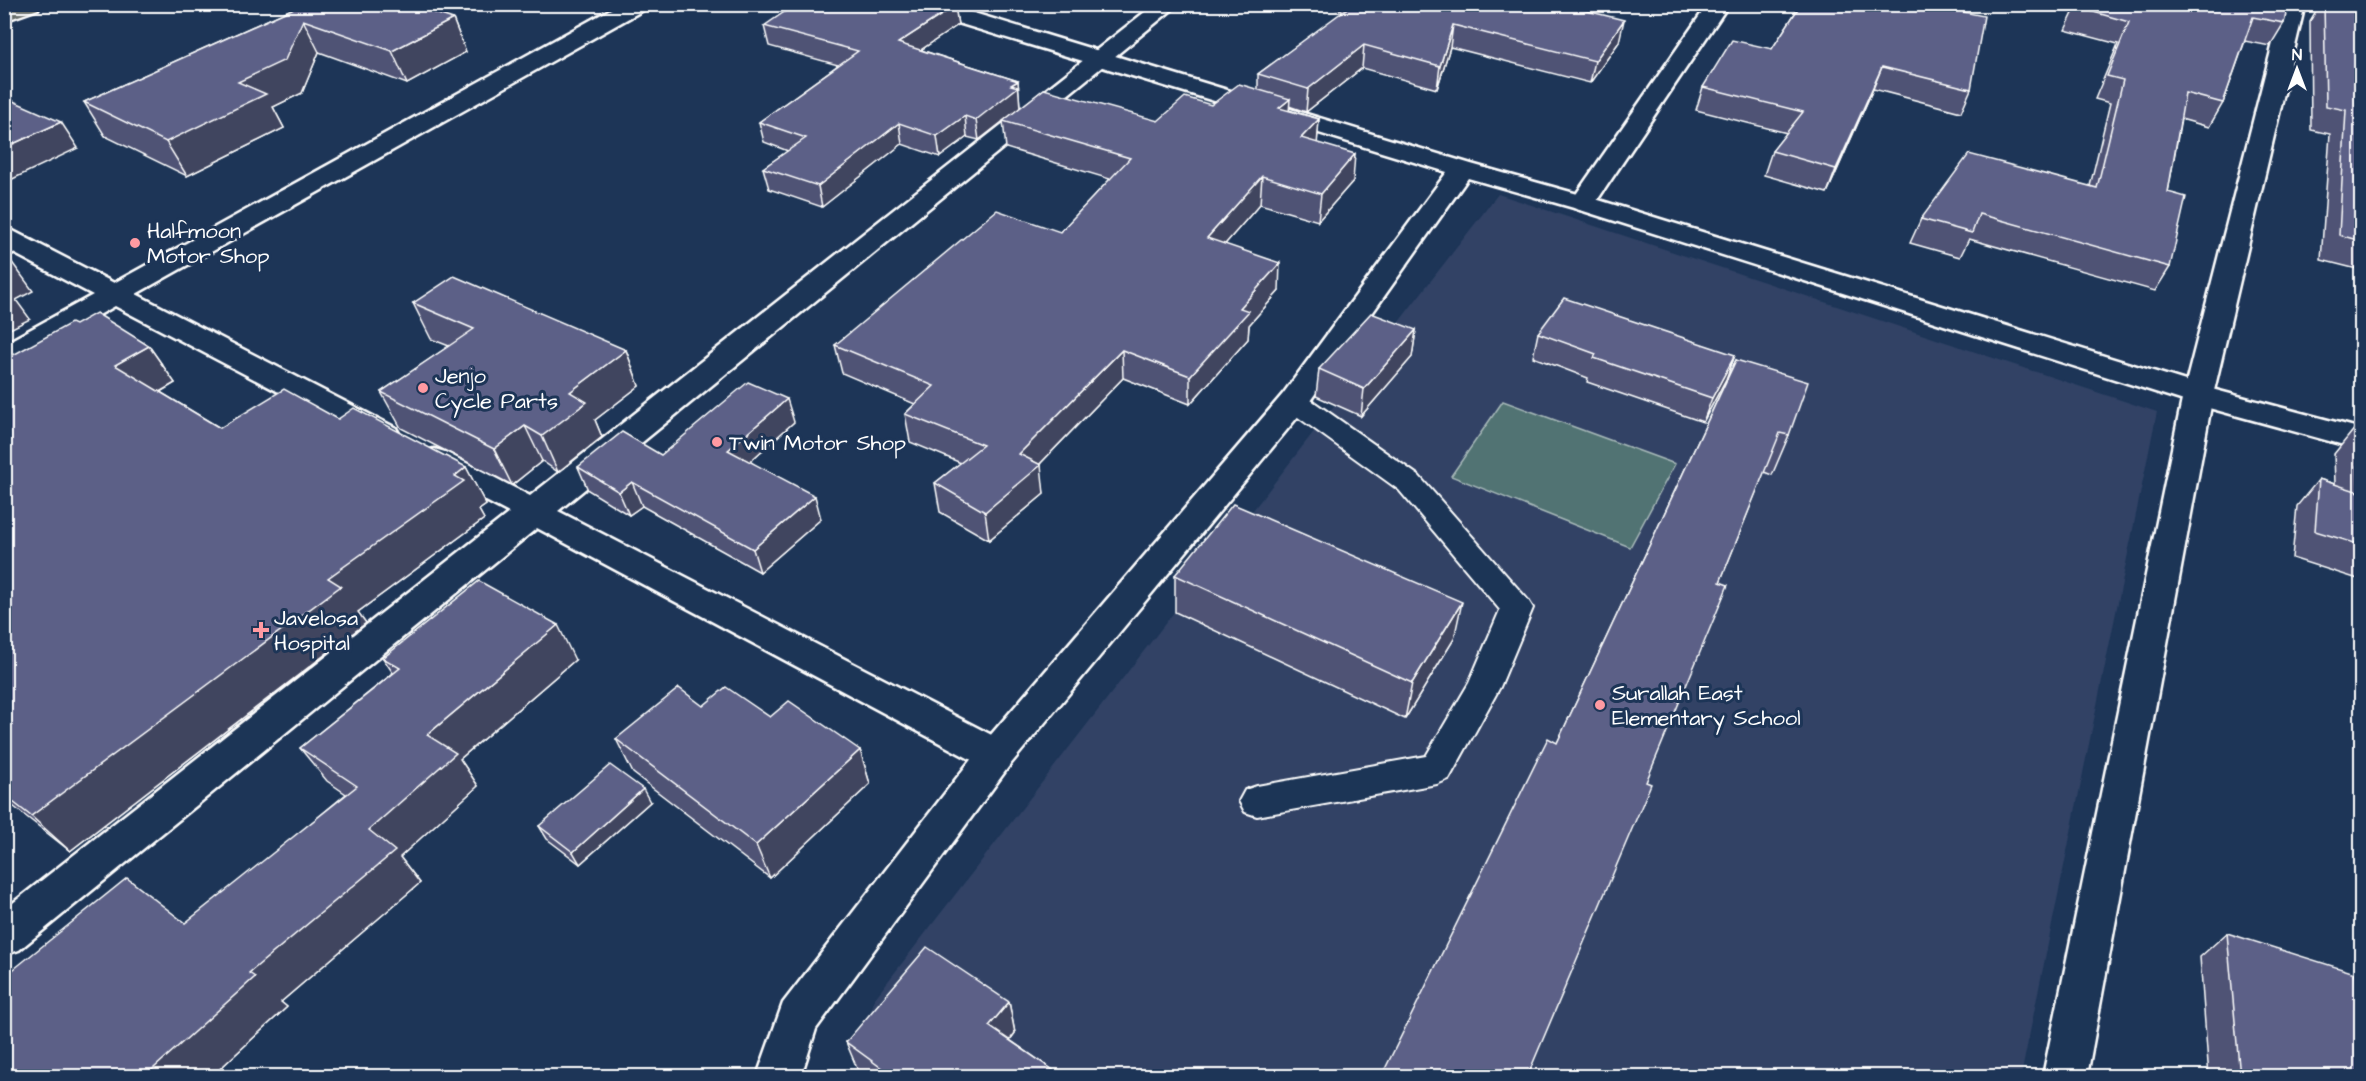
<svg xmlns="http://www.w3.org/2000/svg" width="2366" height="1081" font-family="'Architects Daughter',sans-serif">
<rect width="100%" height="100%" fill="#1d3557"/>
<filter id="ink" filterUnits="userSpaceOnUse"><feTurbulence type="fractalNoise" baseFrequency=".0167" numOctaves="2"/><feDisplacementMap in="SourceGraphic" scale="12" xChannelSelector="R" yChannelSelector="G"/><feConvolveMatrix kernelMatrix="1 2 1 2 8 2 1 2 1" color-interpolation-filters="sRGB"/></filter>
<g filter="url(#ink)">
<polygon fill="#304265" points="1498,194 2157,412 2021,1076 852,1076 875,998"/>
<polygon fill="#517373" stroke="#a8b9b9" stroke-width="1.5" points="1503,401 1675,464 1630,547 1451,476"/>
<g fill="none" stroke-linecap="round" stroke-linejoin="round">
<defs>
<polygon id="lane" points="1294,392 1304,395 1419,476 1528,600 1533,608 1500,687 1449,779 1437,784 1257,816 1245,812 1239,801 1245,790 1257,786 1426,756 1469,683 1500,610 1399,490 1284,407 1280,401 1284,395"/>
<g id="street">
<polygon points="620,4 647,4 645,9 136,294 396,428 400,435 396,442 385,445 374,442 115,306 14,363 4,365 4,344 93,295 4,248 4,229 13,231 114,283"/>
<polygon points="1155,4 1179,4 558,511 1009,744 1015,755 1009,766 996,771 983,766 537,528 19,950 4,955 4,910 509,513 423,468 418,460 423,452 434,449 445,452 530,496"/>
<polygon points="1708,4 1729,4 1592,208 1583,211 1574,208 1570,203"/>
<polygon points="2283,4 2305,4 2213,395 2087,1076 2043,1076 2183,395"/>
</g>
<polygon id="secondary" points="910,4 944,4 1471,164 1592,198 2208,388 2362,429 2362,450 2187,402 1574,208 1468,178 1305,408 1009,766 816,1029 801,1076 757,1076 783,1003 983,744 1283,394 1447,172 912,9"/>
<polygon id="highway" points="11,4 40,4 38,9 4,21 4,7"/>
</defs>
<use href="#lane" stroke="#fff" stroke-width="4"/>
<use href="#street" stroke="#fff" stroke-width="5"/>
<use href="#secondary" stroke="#fff" stroke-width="5"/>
<use href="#highway" stroke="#fff" stroke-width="5"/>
<use href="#lane" fill="#1d3557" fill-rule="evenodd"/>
<use href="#street" fill="#1d3557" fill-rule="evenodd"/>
<use href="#secondary" fill="#1d3557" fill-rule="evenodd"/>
<use href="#highway" fill="#6b706d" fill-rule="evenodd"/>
</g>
<g fill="#4f5374" stroke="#fff" stroke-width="1.5">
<polygon points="303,4 453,19 466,52 407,84 319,52 302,93 273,107 284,128 187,176 105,136 84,102"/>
<polygon points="953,4 989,4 978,12"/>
<polygon points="1318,4 1594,4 1588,11 1619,42 1590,83 1450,47 1437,89 1362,68 1306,112 1289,106 1289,110 1319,119 1317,143 1353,181 1318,221 1260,204 1225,244 1279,291 1249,325 1248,339 1190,404 1123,378 1039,465 1044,494 989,540 940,512 935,483 961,463 910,442 905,414 915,404 842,373 835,345 1060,232 1110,179 1006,148 1003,121 1158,121 1258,90 1258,74 1345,11"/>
<polygon points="1801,4 1971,89 1961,112 1873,89 1827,193 1764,175 1772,151 1787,133 1696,110 1703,87 1772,49"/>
<polygon points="2288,4 2284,23 2270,46 2245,41 2223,103 2209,127 2181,119 2168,192 2170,267 2155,291 1969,239 1960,257 1910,243 1921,219 2090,186 2110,103 2095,99 2118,44 2065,30 2076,7"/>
<polygon points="2320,4 2355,4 2361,6 2361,270 2321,260 2330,134 2311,130 2310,21"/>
<polygon points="955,6 958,25 921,50 1018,81 1020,108 979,140 967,137 940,157 902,144 822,207 769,189 763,168 788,151 764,142 759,122 838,65 769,46 764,26"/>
<polygon points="413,303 626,350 639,386 595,420 602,437 558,472 542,461 512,485 401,428 381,392 449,346 431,339"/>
<polygon points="75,325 149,346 175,383 160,392 220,428 338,419 466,467 486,505 479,510 484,519 358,612 366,623 70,851 4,799 4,360"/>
<polygon points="1416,330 1412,357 1361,416 1316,396 1319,369"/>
<polygon points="1538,333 1735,355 1726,379 1703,422 1587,382 1588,378 1533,357"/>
<polygon points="1736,360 1789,435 1772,475 1764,472 1720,582 1646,782 1557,743"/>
<polygon points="794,422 750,461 821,519 760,572 642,506 629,515 588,490 578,467 661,455"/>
<polygon points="2356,427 2361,429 2361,580 2292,558 2297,506 2319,479 2335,484 2334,454"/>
<polygon points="1175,575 1454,639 1405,719 1175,612"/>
<polygon points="383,658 575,660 460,759 478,786 400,857 420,883 281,1002 287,1007 211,1077 4,1077 346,794 327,781 300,748 393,673"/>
<polygon points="703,706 770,717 860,750 870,784 770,878 633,773 616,739"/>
<polygon points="650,802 580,864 547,839 539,826"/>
<polygon points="2227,933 2361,1077 2209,1077 2200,957"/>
<polygon points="1009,1002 1015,1033 1010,1040 1063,1077 864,1077 859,1073 846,1042"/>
</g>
<g fill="#40445e" stroke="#fff" stroke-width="1.5">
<polygon points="977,4 989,4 978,12"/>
<polygon points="1579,4 1594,4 1571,30 1575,8"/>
<polygon points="955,6 958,25 901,63 898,43"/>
<polygon points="453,19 466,52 407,84 392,51"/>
<polygon points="303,20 319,52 302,93 273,107 284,128 187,176 166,142 238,82"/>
<polygon points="1624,20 1619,42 1590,83 1595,61"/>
<polygon points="1453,25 1450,47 1437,89 1440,66"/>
<polygon points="1364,45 1362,68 1306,112 1308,89"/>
<polygon points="1882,67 1873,89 1827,193 1836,169"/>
<polygon points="1018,81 1020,108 979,140 976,120 1011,85"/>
<polygon points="1290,99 1288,126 1279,108"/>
<polygon points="965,116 967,137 940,157 937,136"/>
<polygon points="1319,119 1317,146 1301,138"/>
<polygon points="61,122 78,148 4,183 4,148"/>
<polygon points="899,123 902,144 822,207 818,186"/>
<polygon points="1355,154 1353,181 1318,221 1321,194"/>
<polygon points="1262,176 1260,204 1206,266 1207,238"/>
<polygon points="8,257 33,291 16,300 30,319 4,332 4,258"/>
<polygon points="1280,263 1279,291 1249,325 1248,339 1190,404 1190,376 1240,308"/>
<polygon points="1416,330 1412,357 1361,416 1364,389"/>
<polygon points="149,346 175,383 142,402 115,365"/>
<polygon points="626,350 639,386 595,420 602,437 558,472 542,436 570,392"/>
<polygon points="1122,350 1123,378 1031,473 1041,465 1044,494 989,540 985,512 1019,454"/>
<polygon points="1735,355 1726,379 1703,422 1712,398"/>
<polygon points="787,399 794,422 736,474 728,450"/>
<polygon points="525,426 542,461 512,485 494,449"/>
<polygon points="466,467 486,505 479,510 484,519 358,612 366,623 70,851 31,816"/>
<polygon points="632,482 642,506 629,515 619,492"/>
<polygon points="815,496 821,519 760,572 753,549"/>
<polygon points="1462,602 1454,639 1405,719 1412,683"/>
<polygon points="558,625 575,660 460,759 478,786 400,857 420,883 281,1002 287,1007 211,1077 144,1077 249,973 369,830 427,735"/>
<polygon points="860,750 870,784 770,878 756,845"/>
<polygon points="643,789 650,802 580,864 573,852"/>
<polygon points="1009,1002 1015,1033 997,1057 989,1026"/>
</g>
<g fill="#5c6187" stroke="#fff" stroke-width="1.5">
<polygon points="303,4 408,4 453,19 392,51 303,20 285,60 238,82 266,94 166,142 84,102"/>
<polygon points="796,4 952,4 955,6 898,43 1018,81 1011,85 1018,87 976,120 965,116 937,136 899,123 818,186 763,168 806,138 759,122 858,51 764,26"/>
<polygon points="1353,4 1579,4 1575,8 1624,20 1595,61 1453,25 1440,66 1364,45 1308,89 1258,74"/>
<polygon points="1801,4 1924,4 1984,16 1971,89 1882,67 1836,169 1772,151 1803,112 1703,87 1732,40 1772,49"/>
<polygon points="2078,4 2288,4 2284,23 2253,17 2223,103 2185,93 2168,192 2186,197 2170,267 1979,214 1972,233 1921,219 1969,154 2097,188 2123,80 2107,76 2129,22 2076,7"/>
<polygon points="2324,4 2355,4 2361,6 2361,241 2339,235 2346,110 2326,106"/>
<polygon points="1239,84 1290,99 1279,108 1319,119 1301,138 1355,154 1321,194 1262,176 1207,238 1280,263 1240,308 1249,311 1190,376 1122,350 1019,454 1041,465 985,512 935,483 983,445 905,414 934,386 835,345 997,210 1060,232 1130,158 1003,121 1044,89 1158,121 1185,97 1211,105"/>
<polygon points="4,97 61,122 4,148"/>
<polygon points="454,276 626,350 570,392 587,402 542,436 525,426 494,449 381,392 474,329 413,303"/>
<polygon points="1564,298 1735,355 1712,398 1594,358 1596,354 1538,333"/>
<polygon points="96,313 149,346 115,365 220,428 284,389 338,419 354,408 466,467 455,476 464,481 328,578 341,586 31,816 4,795 4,360 71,323 75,325"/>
<polygon points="1371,313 1416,330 1364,389 1319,369"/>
<polygon points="1736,360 1808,382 1789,435 1780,433 1720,582 1728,585 1646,782 1651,784 1527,1077 1381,1077 1548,738 1557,743"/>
<polygon points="748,382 787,399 728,450 815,496 753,549 632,482 619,492 578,467 622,432 661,455"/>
<polygon points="2356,427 2361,429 2361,545 2315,531 2319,479 2359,492"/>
<polygon points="1233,504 1462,602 1412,683 1175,575"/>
<polygon points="479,581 558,625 427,735 456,753 369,830 395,851 249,973 255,977 144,1077 4,1077 4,977 127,878 185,923 357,786 300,748 400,668 383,658"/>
<polygon points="726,687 770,717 789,701 860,750 756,845 616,739 679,688 703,706"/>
<polygon points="610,765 643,789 573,852 539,826"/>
<polygon points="2227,933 2355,973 2361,1014 2361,1077 2240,1077"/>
<polygon points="927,947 1009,1002 989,1026 1063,1077 894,1077 846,1042"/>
</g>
</g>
<g fill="#ff9aa2" stroke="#1d3557" stroke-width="2">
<circle cx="135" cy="243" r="6"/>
<circle cx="423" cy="388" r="6"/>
<circle cx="717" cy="442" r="6"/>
<path d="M258 621h6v6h6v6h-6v6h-6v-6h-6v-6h6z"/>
<circle cx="1600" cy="705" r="6"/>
</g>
<g text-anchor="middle" stroke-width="6" stroke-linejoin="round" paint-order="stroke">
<g font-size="22" fill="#fff" stroke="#1d3557" text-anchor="start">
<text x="147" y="238">Halfmoon<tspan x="147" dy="25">Motor Shop</tspan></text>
<text x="435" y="383">Jenjo<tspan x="435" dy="25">Cycle Parts</tspan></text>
<text x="729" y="450">Twin Motor Shop</text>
<text x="274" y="625">Javelosa<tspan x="274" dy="25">Hospital</tspan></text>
<text x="1612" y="700">Surallah East<tspan x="1612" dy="25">Elementary School</tspan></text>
</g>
</g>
<rect width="2366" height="1081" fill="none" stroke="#1d3557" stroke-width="24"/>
<rect x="12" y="12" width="2342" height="1057" fill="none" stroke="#fff" stroke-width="2" filter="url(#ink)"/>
<g transform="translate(2297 69)" stroke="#1d3557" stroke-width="4.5" paint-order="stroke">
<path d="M0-4.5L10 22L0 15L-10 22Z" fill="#ffffff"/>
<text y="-9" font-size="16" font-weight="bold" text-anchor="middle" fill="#ffffff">N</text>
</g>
</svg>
